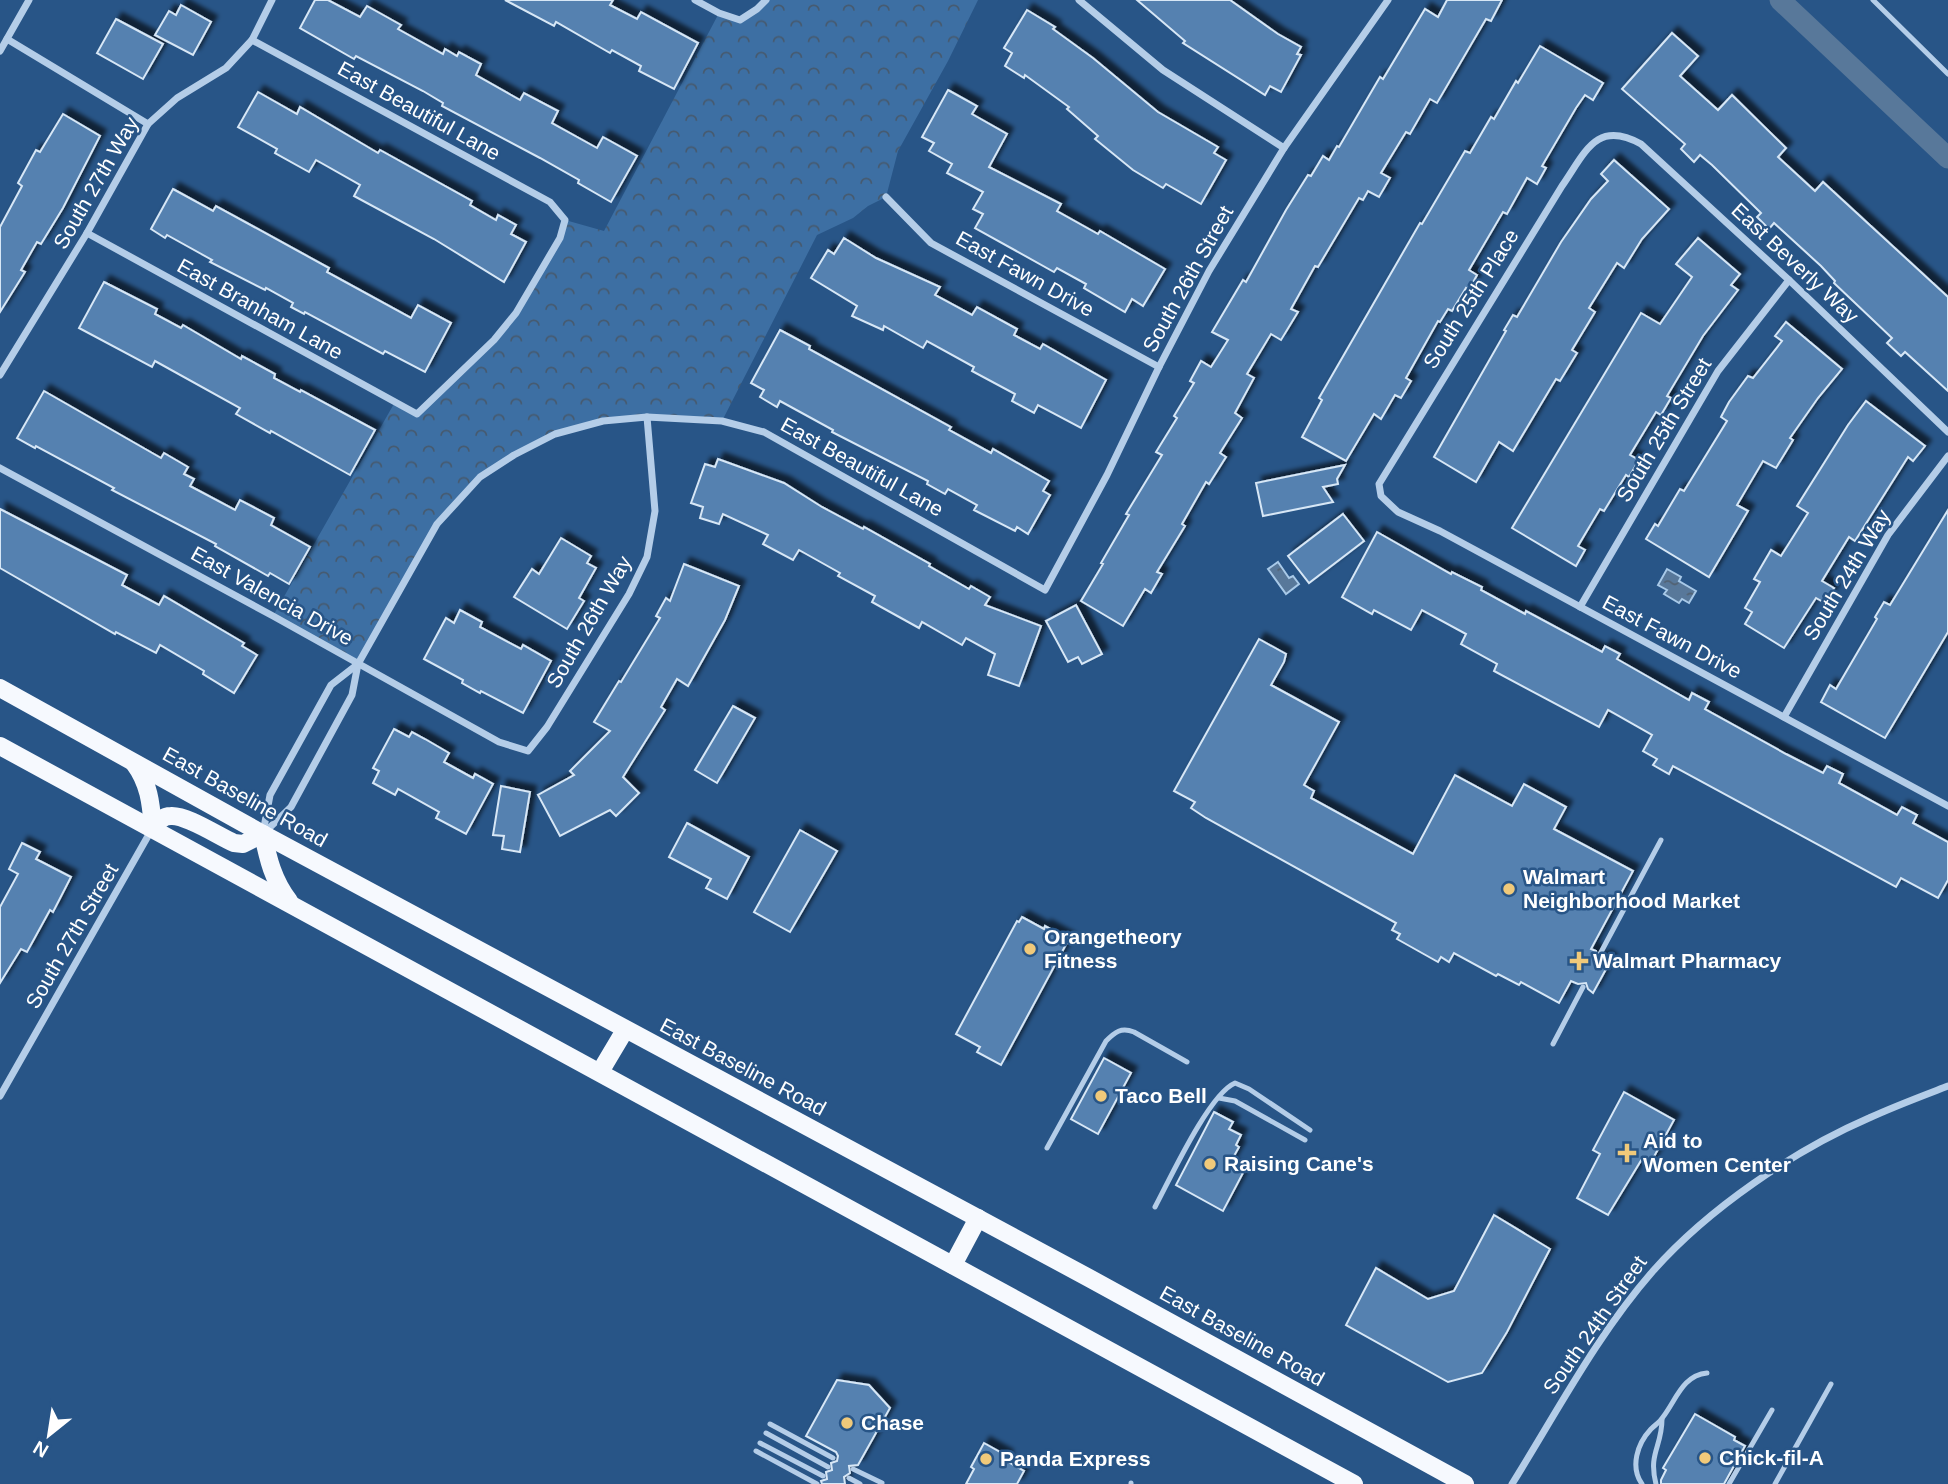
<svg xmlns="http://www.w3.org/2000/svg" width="1948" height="1484" font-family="Arial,sans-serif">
<defs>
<pattern id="forest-crowns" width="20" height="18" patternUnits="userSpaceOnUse" patternTransform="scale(1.75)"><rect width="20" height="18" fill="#3d6fa3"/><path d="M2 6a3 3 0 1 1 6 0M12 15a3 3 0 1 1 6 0" fill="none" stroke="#465a6f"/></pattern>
<pattern id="water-ripples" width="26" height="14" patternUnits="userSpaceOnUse" patternTransform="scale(1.75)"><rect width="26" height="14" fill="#58789a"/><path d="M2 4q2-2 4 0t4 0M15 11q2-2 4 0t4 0" fill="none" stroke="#526273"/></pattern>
<filter id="shadow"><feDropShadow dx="6" dy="-6" stdDeviation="2" flood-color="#0009"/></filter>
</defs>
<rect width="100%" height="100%" fill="#285587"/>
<polygon fill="url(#forest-crowns)" points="766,0 978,0 948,61 898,151 886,197 868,206 853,218 817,235 722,421 603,421 555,434 480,477 437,524 358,664 273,616 395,402 418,414 516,313 560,238 565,220 604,231 719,13 740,20"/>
<g fill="url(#water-ripples)" stroke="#a8c9e8" stroke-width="2">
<polygon points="1278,562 1289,578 1293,576 1299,584 1286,594 1268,569"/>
<polygon points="1667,569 1681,577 1679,581 1696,591 1689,603 1682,599 1679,603 1664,594 1667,590 1658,585"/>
</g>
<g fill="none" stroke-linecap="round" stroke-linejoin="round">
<polyline stroke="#58789a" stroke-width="21" points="1780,0 1948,158"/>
</g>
<g fill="#5581b0" stroke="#d7e7f6" stroke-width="2" filter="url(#shadow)">
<polygon points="315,0 328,0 360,17 367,6 401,25 398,29 443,54 445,49 457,56 459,52 481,64 476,75 520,100 524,93 558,111 552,123 597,148 603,137 637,156 611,202 578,183 579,180 540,158 442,106 443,103 423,91 356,56 354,59 300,28"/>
<polygon points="505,0 613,0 610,5 637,19 641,12 698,43 674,89 639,71 641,66 612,50 610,53 556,22 554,26"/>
<polygon points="1137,0 1230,0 1278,34 1301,47 1297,54 1301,55 1281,92 1270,86 1265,95 1183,43 1185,41"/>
<polygon points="1447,0 1502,0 1491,21 1486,19 1437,103 1430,99 1410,134 1406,132 1381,173 1390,178 1379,197 1368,191 1363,200 1359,198 1318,267 1315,266 1291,309 1298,312 1281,340 1271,334 1247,374 1254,378 1235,413 1242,418 1220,453 1226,457 1209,484 1206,482 1182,524 1185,526 1157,572 1162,574 1151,593 1145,589 1123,626 1081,601 1103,564 1101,563 1129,515 1126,514 1162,455 1156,452 1177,418 1174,416 1194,383 1190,381 1201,361 1211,367 1228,340 1212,332 1243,280 1246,282 1286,210 1308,175 1311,176 1323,156 1329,160 1337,146 1339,147 1380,77 1383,79 1425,9 1438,17"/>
<polygon points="181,5 211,22 193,55 155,35 169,11 176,15"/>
<polygon points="1027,10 1055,27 1053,29 1093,58 1158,112 1218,147 1214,153 1226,160 1201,204 1166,184 1163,188 1133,170 1095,139 1098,136 1067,109 1069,107 1025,75 1024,78 1005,66 1012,53 1004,48"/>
<polygon points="116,19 163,44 143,79 97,53"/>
<polygon points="1672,33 1698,56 1680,76 1718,110 1732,95 1786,148 1778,157 1815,191 1823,182 1948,297 1948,391 1905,352 1901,356 1887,343 1892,338 1834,283 1835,281 1821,266 1774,223 1769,229 1757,217 1761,213 1712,165 1700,155 1694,162 1681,149 1685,144 1622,89"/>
<polygon points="1540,46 1603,83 1593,100 1585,95 1576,108 1542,166 1546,168 1537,184 1527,178 1507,214 1503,212 1469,270 1477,275 1469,290 1466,288 1452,311 1448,309 1440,322 1438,321 1406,378 1411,381 1401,398 1395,395 1381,419 1374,414 1346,461 1302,437 1322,400 1319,398 1420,223 1422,224 1465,151 1470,153 1491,117 1494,119 1516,81 1518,83"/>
<polygon points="948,90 977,106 972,114 1007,134 989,167 1061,204 1057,211 1098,234 1100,231 1165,269 1143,306 1132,299 1125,312 1084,288 1086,284 1057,268 1054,272 975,228 983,214 973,209 983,192 947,173 952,164 929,151 934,143 922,137"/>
<polygon points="258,92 297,114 300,107 378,153 380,150 472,201 470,205 496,220 498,215 516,225 511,234 526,242 504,282 434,239 354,196 360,185 316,160 309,172 275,153 277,149 238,127"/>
<polygon points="63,114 100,136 63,208 41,244 37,242 21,270 25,272 0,312 0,227 22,186 18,183 36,150 40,152"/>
<polygon points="1614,160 1669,209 1642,239 1624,268 1617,263 1589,308 1595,312 1572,350 1577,353 1560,381 1556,379 1513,451 1499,442 1476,482 1434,457 1506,331 1504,330 1513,315 1517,317 1561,242 1591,199 1608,181 1601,174"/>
<polygon points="173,189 213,211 216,206 329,268 327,272 411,318 418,305 451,323 425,372 385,351 383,354 305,312 304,314 291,307 293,303 266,288 265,290 210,262 212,260 167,235 165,238 151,229"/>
<polygon points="844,238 876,258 940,287 935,295 972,315 977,307 1017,329 1014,335 1040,349 1043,344 1106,380 1081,428 1038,405 1034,413 1012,401 1015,394 972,371 974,367 927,341 923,348 884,326 883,330 852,316 857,306 811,278 828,250 834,254"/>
<polygon points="1698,238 1740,274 1731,285 1738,290 1703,336 1667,396 1671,398 1661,415 1656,412 1630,455 1639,460 1629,477 1626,475 1604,511 1600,509 1578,546 1585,550 1576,566 1512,528 1641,313 1660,324 1692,277 1676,264"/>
<polygon points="104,282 157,309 155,314 181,328 183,325 241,359 242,356 275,374 274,378 300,392 301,390 375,430 350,475 271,431 270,433 236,414 240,408 155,361 152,367 79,328"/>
<polygon points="1786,322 1842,369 1818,398 1790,438 1793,440 1776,468 1763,461 1737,505 1748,511 1709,577 1646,539 1655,524 1658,526 1680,489 1684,491 1727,421 1721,417 1729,402 1748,376 1753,378 1782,341 1775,336"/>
<polygon points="780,330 810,346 809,349 951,427 949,430 991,453 993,449 1049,481 1043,491 1050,495 1028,534 1017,527 1015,531 974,510 977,505 948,489 945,494 927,484 928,481 832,432 833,430 780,401 777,407 760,397 764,390 751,383"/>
<polygon points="44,391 161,458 164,453 188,467 184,474 194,479 190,486 235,510 240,500 274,518 271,525 310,547 289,584 270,573 268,576 215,546 216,544 112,490 114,488 36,446 35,448 17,438"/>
<polygon points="1866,401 1925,446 1913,461 1908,457 1855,541 1849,537 1822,581 1834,588 1825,603 1816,598 1784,648 1745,624 1752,612 1745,608 1760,582 1754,579 1771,550 1781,556 1808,513 1797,506 1848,425"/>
<polygon points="718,459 784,483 822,507 863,529 864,527 930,564 929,566 969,589 971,586 990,597 985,605 1041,626 1019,686 988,675 995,654 966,638 962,645 922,622 919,628 872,602 875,596 838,576 840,573 799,550 793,560 763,544 768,535 723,514 719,524 700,518 703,507 691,503 705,464 715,467"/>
<polygon points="1345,465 1337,479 1338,484 1323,487 1333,502 1263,516 1256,483"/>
<polygon points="0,509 127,575 122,585 159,605 164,596 244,643 242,646 257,655 234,693 203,674 204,671 160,645 156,653 116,632 115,634 0,568"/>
<polygon points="1948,510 1948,632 1885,738 1821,702 1830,685 1836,689 1877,619 1875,617 1884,602 1890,605"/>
<polygon points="1343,514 1364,541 1309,583 1288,556"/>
<polygon points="1377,532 1451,574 1452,572 1482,587 1481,590 1525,614 1526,611 1602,652 1605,646 1620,654 1617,659 1689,700 1692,693 1709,702 1705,709 1786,754 1823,773 1827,766 1843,774 1839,783 1897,815 1902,807 1917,815 1913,823 1948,842 1948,880 1938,898 1901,878 1896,887 1673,766 1669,774 1653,765 1657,759 1643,751 1652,735 1608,710 1599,727 1494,671 1497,664 1461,644 1466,634 1422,610 1411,630 1374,610 1372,614 1342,597"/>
<polygon points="561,538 591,556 587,563 596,568 579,598 584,601 567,629 514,597 532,569 539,574"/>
<polygon points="684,564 739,586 725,620 688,686 677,679 661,707 665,710 623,777 639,793 616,816 610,810 560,836 538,795 574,775 570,771 610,731 594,722 619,681 621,682 660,618 656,616 666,598 670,601"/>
<polygon points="1076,605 1102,654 1082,664 1078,657 1068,662 1046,621"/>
<polygon points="460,610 482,622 480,627 521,649 523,645 551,661 523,713 481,691 480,693 462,683 463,680 424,659 446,618 454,623"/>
<polygon points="1259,639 1286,654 1284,662 1271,685 1339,722 1304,785 1314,791 1311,798 1413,854 1455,775 1512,806 1524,784 1566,807 1554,829 1633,871 1591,949 1596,951 1597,958 1601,959 1605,956 1611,960 1593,993 1588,989 1586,983 1578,984 1571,981 1559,1003 1521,982 1519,985 1498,974 1496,976 1454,953 1449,962 1441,957 1438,962 1397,939 1400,934 1392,930 1396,923 1206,818 1191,808 1195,802 1174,791"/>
<polygon points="733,706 755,718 717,783 695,770"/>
<polygon points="394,729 409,737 412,732 425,739 449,753 444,762 473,778 475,774 493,784 466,834 436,818 439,812 398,789 395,795 373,783 379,771 373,768"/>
<polygon points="501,786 530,792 520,852 502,849 504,836 493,835"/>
<polygon points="687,823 749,857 727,899 706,888 711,879 669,857"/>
<polygon points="800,830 837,851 790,932 754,912"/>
<polygon points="22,843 40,852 36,859 71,877 53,912 50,910 27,952 21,949 0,983 0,907 18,874 9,869"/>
<polygon points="1022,917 1044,929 1045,926 1069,939 1001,1065 977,1052 980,1047 956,1034 1017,921 1019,922"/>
<polygon points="1104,1058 1131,1073 1098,1134 1071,1119"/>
<polygon points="1624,1092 1674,1120 1650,1164 1642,1159 1608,1215 1577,1198 1600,1154 1593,1150"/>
<polygon points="1214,1112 1233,1122 1229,1129 1241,1135 1236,1145 1239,1147 1229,1165 1243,1173 1223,1211 1176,1185"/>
<polygon points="1494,1215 1550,1249 1507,1332 1482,1373 1448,1382 1346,1325 1376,1268 1428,1299 1454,1291"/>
<polygon points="837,1380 869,1385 890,1408 858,1465 849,1466 850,1473 844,1477 845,1484 822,1484 821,1481 827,1479 826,1472 832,1470 831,1463 837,1461 838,1456 836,1452 806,1436"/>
<polygon points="1695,1414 1735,1437 1734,1440 1745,1446 1724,1484 1661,1484 1661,1480 1666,1470 1663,1468"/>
<polygon points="984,1443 1007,1456 1005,1460 1024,1471 1017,1484 966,1484 974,1469 971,1467"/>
</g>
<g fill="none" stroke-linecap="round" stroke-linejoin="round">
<g stroke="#b4cde8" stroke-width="5">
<polyline points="1873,0 1948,74"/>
<polyline points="1600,954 1661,840"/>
<polyline points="1553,1044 1583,987"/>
<polyline points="1219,1098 1235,1101 1305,1140"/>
<path d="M1047 1148 1106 1041C1115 1032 1121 1027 1134 1032L1187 1062"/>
<path d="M1155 1207C1170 1179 1209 1094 1235 1083L1249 1089 1310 1130"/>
<polyline points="770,1424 833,1458"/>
<polyline points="766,1433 828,1467"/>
<polyline points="760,1443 823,1476"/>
<polyline points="756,1451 817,1484"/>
<polyline points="853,1469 882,1483"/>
<polyline points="849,1478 860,1484"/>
<polyline points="1131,1484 1131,1483"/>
<path d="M1642 1484C1630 1467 1637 1444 1651 1429 1655 1425 1660 1422 1663 1417 1676 1400 1683 1375 1707 1373"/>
<path d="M1656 1484C1648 1453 1662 1447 1662 1419"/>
<polyline points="1729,1484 1772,1410"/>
<polyline points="1775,1484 1831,1384"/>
</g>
<g stroke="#b4cde8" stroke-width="7">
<polyline points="695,0 719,13 740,20 757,9 766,0"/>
<polyline points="1079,0 1163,70 1284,148"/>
<polyline points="7,39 148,124"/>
<polyline points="0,51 29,0"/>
<polyline points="886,197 931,243 1159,367"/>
<polyline points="87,233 417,414 494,340 516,313 560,238 565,220 550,202 252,40"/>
<polyline points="0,375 87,233 148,124 177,98 226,68 252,40 272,0"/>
<path d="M1948 432 1789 280 1641 144C1596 119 1585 153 1562 186L1379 484 1381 496 1398 512 1440 531 1948 806"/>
<polyline points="0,468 273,616 499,742 528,751 547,727 629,594 647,557 655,511 647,417"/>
<polyline points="1580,607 1718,371 1789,280"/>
<polyline points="1784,717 1888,535 1948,456"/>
<polyline points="265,832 291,807 352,695 358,664 437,524 480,477 514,455 555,434 603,421 647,417 722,421 764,432 1045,590 1107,475 1159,367 1209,271 1284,148 1388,0"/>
<polyline points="263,833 270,795 331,685 358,664"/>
<polyline points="0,1096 152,829"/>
<path d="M1512 1484C1557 1412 1597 1335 1653 1271 1708 1209 1793 1151 1869 1118 1895 1106 1922 1096 1948 1086"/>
</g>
<g stroke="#f6f9fe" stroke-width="18">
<polyline points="0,688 263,834 1089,1278 1465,1484"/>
<polyline points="0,746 1354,1484"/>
<path d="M134 763C149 783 151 803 153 828"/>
<path d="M153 828C158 822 162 816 171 816 187 815 218 836 234 843L243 844 263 834"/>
<path d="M263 834C268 859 273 880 289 901"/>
<polyline points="600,1072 625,1030"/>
<polyline points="953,1265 978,1218"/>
</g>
</g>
<g fill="#f0c97a" stroke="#285587" stroke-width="2.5">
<circle cx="1509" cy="889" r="7"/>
<circle cx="1030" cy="949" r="7"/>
<path d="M1575.5 950.5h7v7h7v7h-7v7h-7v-7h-7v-7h7z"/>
<circle cx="1101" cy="1096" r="7"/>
<path d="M1623.5 1142.5h7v7h7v7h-7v7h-7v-7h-7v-7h7z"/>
<circle cx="1210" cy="1164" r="7"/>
<circle cx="847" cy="1423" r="7"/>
<circle cx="1705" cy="1458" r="7"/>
<circle cx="986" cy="1459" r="7"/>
</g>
<g text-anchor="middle" stroke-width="5" stroke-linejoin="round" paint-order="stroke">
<g font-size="21" fill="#fff" stroke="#285587">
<text transform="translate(419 111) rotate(29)" y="7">East Beautiful Lane</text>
<text transform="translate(96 183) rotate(-60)" y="7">South 27th Way</text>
<text transform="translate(1795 263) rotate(43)" y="7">East Beverly Way</text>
<text transform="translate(1025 274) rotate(29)" y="7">East Fawn Drive</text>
<text transform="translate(1188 279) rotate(-61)" y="7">South 26th Street</text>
<text transform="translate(1471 299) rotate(-58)" y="7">South 25th Place</text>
<text transform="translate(260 309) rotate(29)" y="7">East Branham Lane</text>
<text transform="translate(1664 430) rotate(-59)" y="7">South 25th Street</text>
<text transform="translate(862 467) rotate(29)" y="7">East Beautiful Lane</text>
<text transform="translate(1847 575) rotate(-59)" y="7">South 24th Way</text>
<text transform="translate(272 596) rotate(29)" y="7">East Valencia Drive</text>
<text transform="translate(589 622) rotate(-60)" y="7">South 26th Way</text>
<text transform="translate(1672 637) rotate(28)" y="7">East Fawn Drive</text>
<text transform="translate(245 797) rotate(29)" y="7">East Baseline Road</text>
<text transform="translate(72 936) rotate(-60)" y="7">South 27th Street</text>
<text transform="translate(743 1067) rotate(28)" y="7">East Baseline Road</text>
<text transform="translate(1595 1325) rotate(-55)" y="7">South 24th Street</text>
<text transform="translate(1242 1336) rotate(29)" y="7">East Baseline Road</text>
</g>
<g font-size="21" font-weight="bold" fill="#fff" stroke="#285587" text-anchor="start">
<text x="1523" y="884">Walmart<tspan x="1523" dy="24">Neighborhood Market</tspan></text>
<text x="1044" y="944">Orangetheory<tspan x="1044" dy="24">Fitness</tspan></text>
<text x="1593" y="968">Walmart Pharmacy</text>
<text x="1115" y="1103">Taco Bell</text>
<text x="1643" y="1148">Aid to<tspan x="1643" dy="24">Women Center</tspan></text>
<text x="1224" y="1171">Raising Cane's</text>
<text x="861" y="1430">Chase</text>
<text x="1719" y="1465">Chick-fil-A</text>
<text x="1000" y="1466">Panda Express</text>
</g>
</g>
<g transform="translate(49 1435) rotate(210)" stroke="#285587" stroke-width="5" paint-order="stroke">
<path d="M0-5L12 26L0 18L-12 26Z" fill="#ffffff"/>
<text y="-10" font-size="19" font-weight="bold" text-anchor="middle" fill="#ffffff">N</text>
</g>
</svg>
